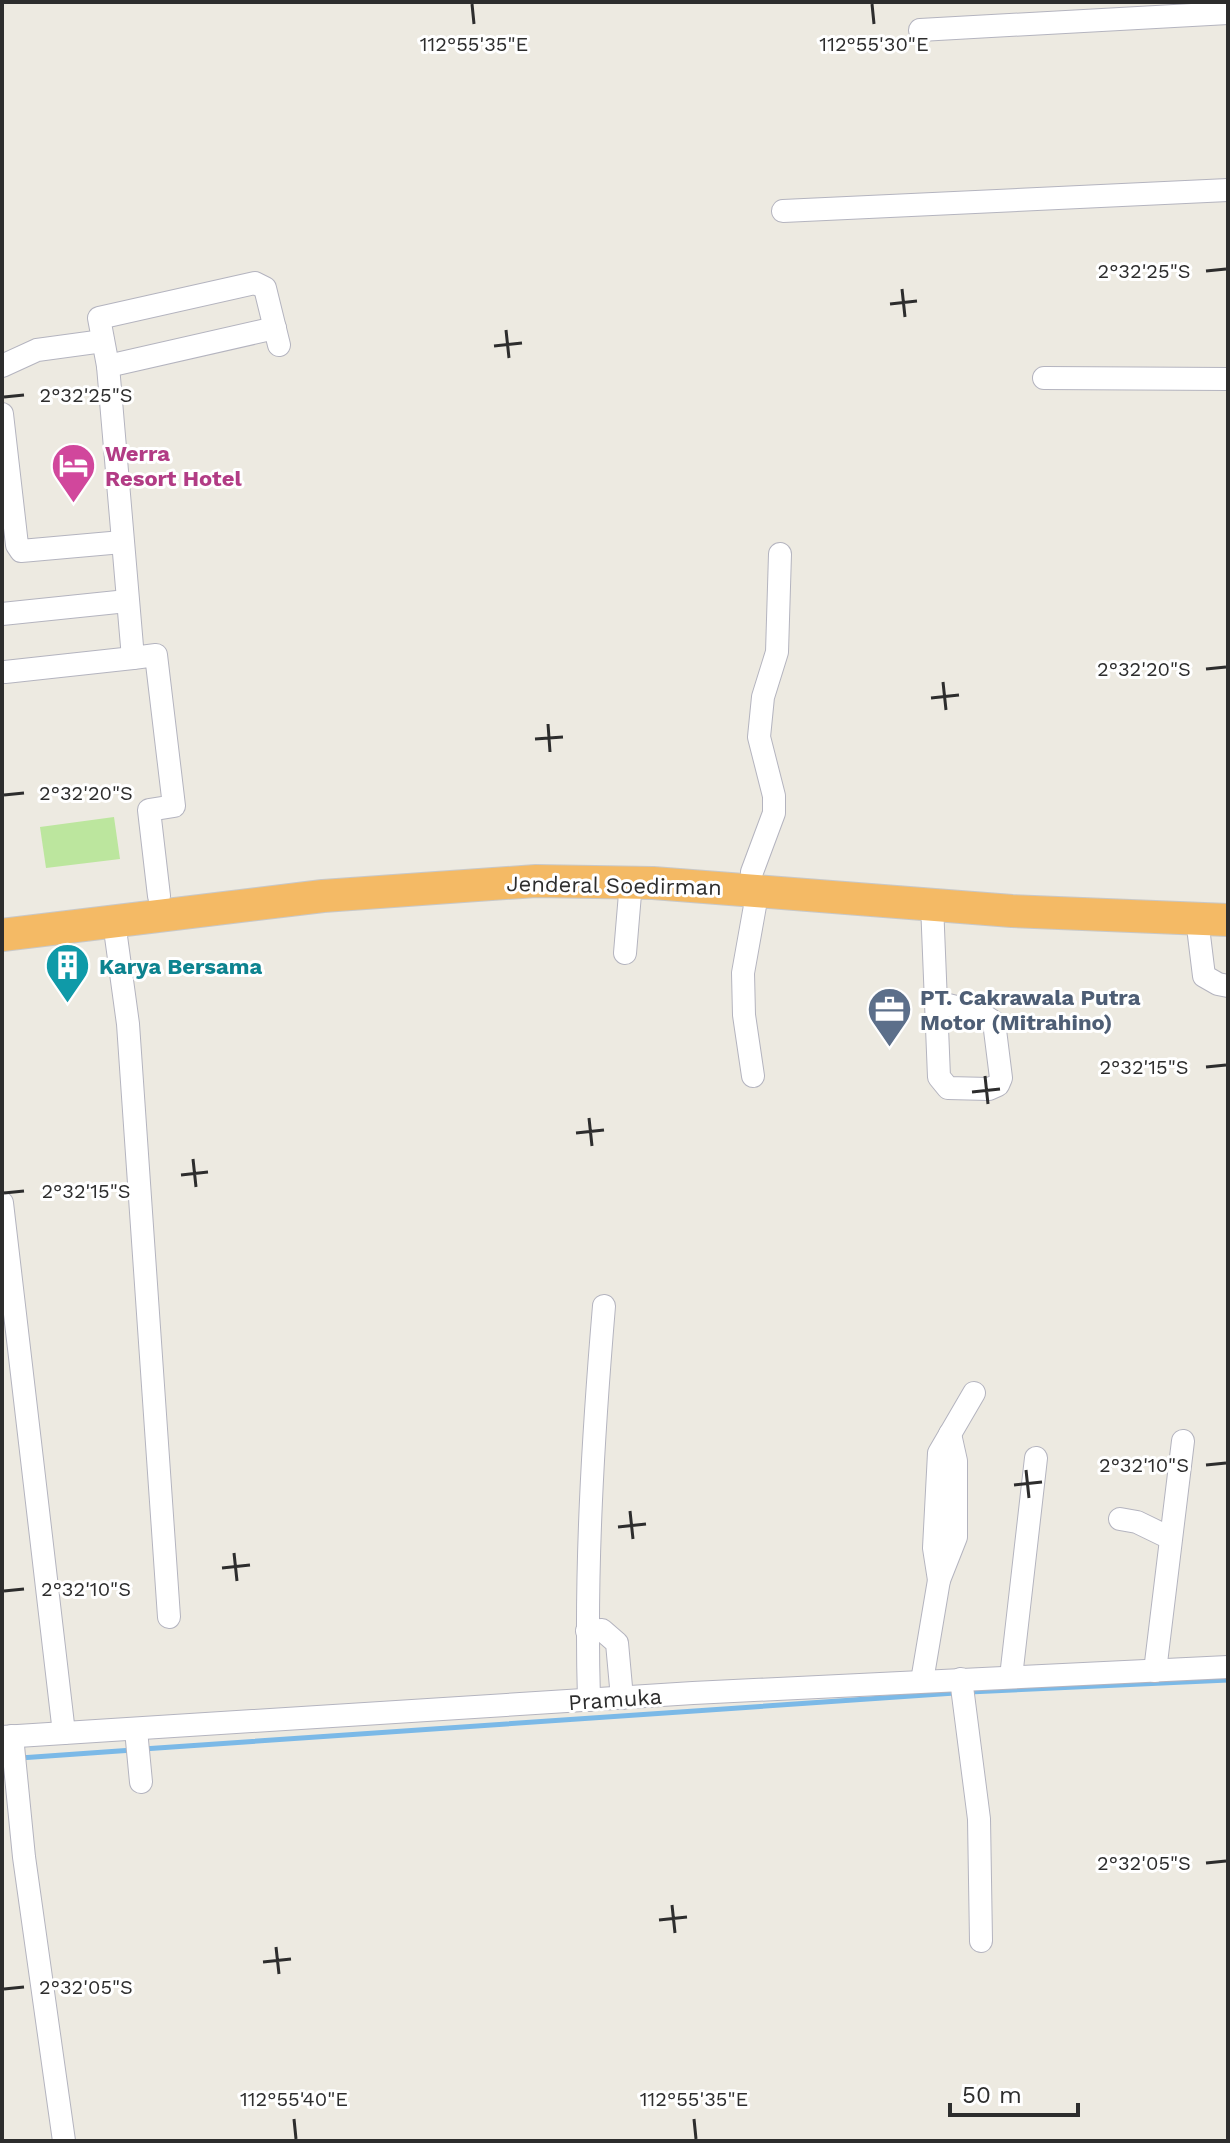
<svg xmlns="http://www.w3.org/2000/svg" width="1230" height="2143" font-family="'Work Sans',sans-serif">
<rect width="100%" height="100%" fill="#edeae1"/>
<polygon fill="#bce69e" points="114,817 120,859 46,868 40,827"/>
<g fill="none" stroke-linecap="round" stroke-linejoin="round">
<g stroke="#7bb9e7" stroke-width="5">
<polyline points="969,1692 1228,1680"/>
<polyline points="143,1749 955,1693"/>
<polyline points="20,1758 133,1750"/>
</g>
<defs>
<g id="minor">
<polyline points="920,30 1228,13"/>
<polyline points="783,211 1228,190"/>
<polyline points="2,366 37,350 103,341"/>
<polyline points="108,366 275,328"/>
<polyline points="1044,378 1228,379"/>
<polyline points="2,414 17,545 21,551 122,542"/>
<polyline points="2,614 127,601"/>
<polyline points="5,672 133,658"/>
<polyline points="752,872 774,813 774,796 759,737 763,697 777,652 780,554"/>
<polyline points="159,896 149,810 174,806 156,655 133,658 108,366 99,318 255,283 265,288 279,345"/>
<polyline points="932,904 939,1077 948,1088 989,1089 998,1085 1001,1078 994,1022 980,1013 936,1002"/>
<polyline points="1197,919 1204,976 1218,984 1228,986"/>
<polyline points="114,922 128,1024 169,1617"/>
<polyline points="625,953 631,882"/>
<polyline points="753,1076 744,1015 743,973 758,889"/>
<polyline points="2,1203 64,1733"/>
<polyline points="1120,1519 1137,1522 1170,1538"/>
<polyline points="939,1580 934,1548 939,1453 974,1393"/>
<polyline points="587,1631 602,1630 617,1643 622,1698"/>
<polyline points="1155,1671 1183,1441"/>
<polyline points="1011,1677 1036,1458"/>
<polyline points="961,1679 979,1819 981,1941"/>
<polyline points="922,1681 939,1580 956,1537 956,1461 950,1434"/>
<path d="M589 1700C585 1569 593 1437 604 1306"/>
<polyline points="136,1730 141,1782"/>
<polyline points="12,1736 24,1857 64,2141"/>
<polyline points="2,1737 693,1693 1228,1667"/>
</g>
<polyline id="highway" points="2,935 323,896 536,881 653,883 1012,911 1228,920"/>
</defs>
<use href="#minor" stroke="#b4b4bf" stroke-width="24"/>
<use href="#highway" stroke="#c8c8c8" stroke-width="34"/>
<use href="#minor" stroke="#fff" stroke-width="22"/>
<use href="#highway" stroke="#f4ba65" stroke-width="32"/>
</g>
<path fill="none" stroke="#2d2d2d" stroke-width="3" d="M472 4 474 24M872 4 874 24M1206 271 1226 269M902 289 905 317M890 304 917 301M506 330 509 358M494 346 522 343M4 397 24 395M1206 669 1226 667M943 682 946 710M931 698 959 695M548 724 550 752M535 739 563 737M4 795 24 793M1206 1067 1226 1065M985 1076 988 1104M972 1092 1000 1089M589 1118 592 1146M576 1133 604 1130M193 1159 196 1187M181 1175 208 1172M4 1193 24 1191M1206 1465 1226 1463M1026 1470 1029 1498M1014 1485 1042 1482M630 1511 633 1539M618 1527 646 1524M234 1553 237 1581M222 1568 250 1565M4 1591 24 1589M1206 1863 1226 1861M672 1905 675 1933M659 1920 687 1917M276 1947 279 1974M263 1962 291 1959M4 1989 24 1987M294 2119 296 2139M694 2119 696 2139"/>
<defs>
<symbol id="hotel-pin" viewBox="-11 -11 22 30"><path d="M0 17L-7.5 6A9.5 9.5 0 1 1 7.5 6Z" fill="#d1479c" stroke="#fff"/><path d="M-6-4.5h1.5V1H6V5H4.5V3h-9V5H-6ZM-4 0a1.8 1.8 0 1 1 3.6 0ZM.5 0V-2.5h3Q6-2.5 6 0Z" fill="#fff"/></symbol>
<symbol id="building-pin" viewBox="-11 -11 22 30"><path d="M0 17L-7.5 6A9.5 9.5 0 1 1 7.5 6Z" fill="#0f9aa8" stroke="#fff"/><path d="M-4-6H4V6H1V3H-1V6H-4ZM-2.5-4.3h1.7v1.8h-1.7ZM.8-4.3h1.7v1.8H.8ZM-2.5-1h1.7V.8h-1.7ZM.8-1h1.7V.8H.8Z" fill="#fff"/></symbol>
<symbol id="office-pin" viewBox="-11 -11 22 30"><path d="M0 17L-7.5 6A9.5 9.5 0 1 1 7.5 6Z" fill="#5c6f8a" stroke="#fff"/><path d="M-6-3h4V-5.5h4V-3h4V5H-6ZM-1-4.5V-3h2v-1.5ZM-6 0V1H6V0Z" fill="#fff"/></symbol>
</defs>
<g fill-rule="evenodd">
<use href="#hotel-pin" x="48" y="440" width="51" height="69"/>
<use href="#building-pin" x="42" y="940" width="51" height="69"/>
<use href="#office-pin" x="864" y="984" width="51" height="69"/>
</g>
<g text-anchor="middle" stroke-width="6" stroke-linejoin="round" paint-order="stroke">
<g font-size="22" font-weight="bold" fill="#b23c85" stroke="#fff" text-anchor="start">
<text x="105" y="461">Werra<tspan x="105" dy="25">Resort Hotel</tspan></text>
</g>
<g font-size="22" fill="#2d2d2d" stroke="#fff">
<text transform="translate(614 885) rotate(1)" y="8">Jenderal Soedirman</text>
<text transform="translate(615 1699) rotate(-4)" y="8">Pramuka</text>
</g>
<g font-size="22" font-weight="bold" fill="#0d838f" stroke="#fff" text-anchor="start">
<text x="99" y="974">Karya Bersama</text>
</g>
<g font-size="22" font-weight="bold" fill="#4e5e75" stroke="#fff" text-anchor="start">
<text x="920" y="1005">PT. Cakrawala Putra<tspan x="920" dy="25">Motor (Mitrahino)</tspan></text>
</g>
</g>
<g font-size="20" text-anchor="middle" fill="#2d2d2d" stroke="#fff" stroke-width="6" stroke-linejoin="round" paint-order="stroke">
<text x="474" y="51">112°55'35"E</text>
<text x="874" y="51">112°55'30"E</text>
<text x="1144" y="278">2°32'25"S</text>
<text x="86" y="402">2°32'25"S</text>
<text x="1144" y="676">2°32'20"S</text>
<text x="86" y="800">2°32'20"S</text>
<text x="1144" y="1074">2°32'15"S</text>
<text x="86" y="1198">2°32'15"S</text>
<text x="1144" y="1472">2°32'10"S</text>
<text x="86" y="1596">2°32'10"S</text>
<text x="1144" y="1870">2°32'05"S</text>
<text x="86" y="1994">2°32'05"S</text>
<text x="294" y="2106">112°55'40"E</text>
<text x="694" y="2106">112°55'35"E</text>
</g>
<rect width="1230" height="2143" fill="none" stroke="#2d2d2d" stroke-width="8"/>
<path d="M950 2103v12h128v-12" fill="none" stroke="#2d2d2d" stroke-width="4"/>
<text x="962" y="2103" font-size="24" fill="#2d2d2d" stroke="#ffffff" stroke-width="6" paint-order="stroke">50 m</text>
</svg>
